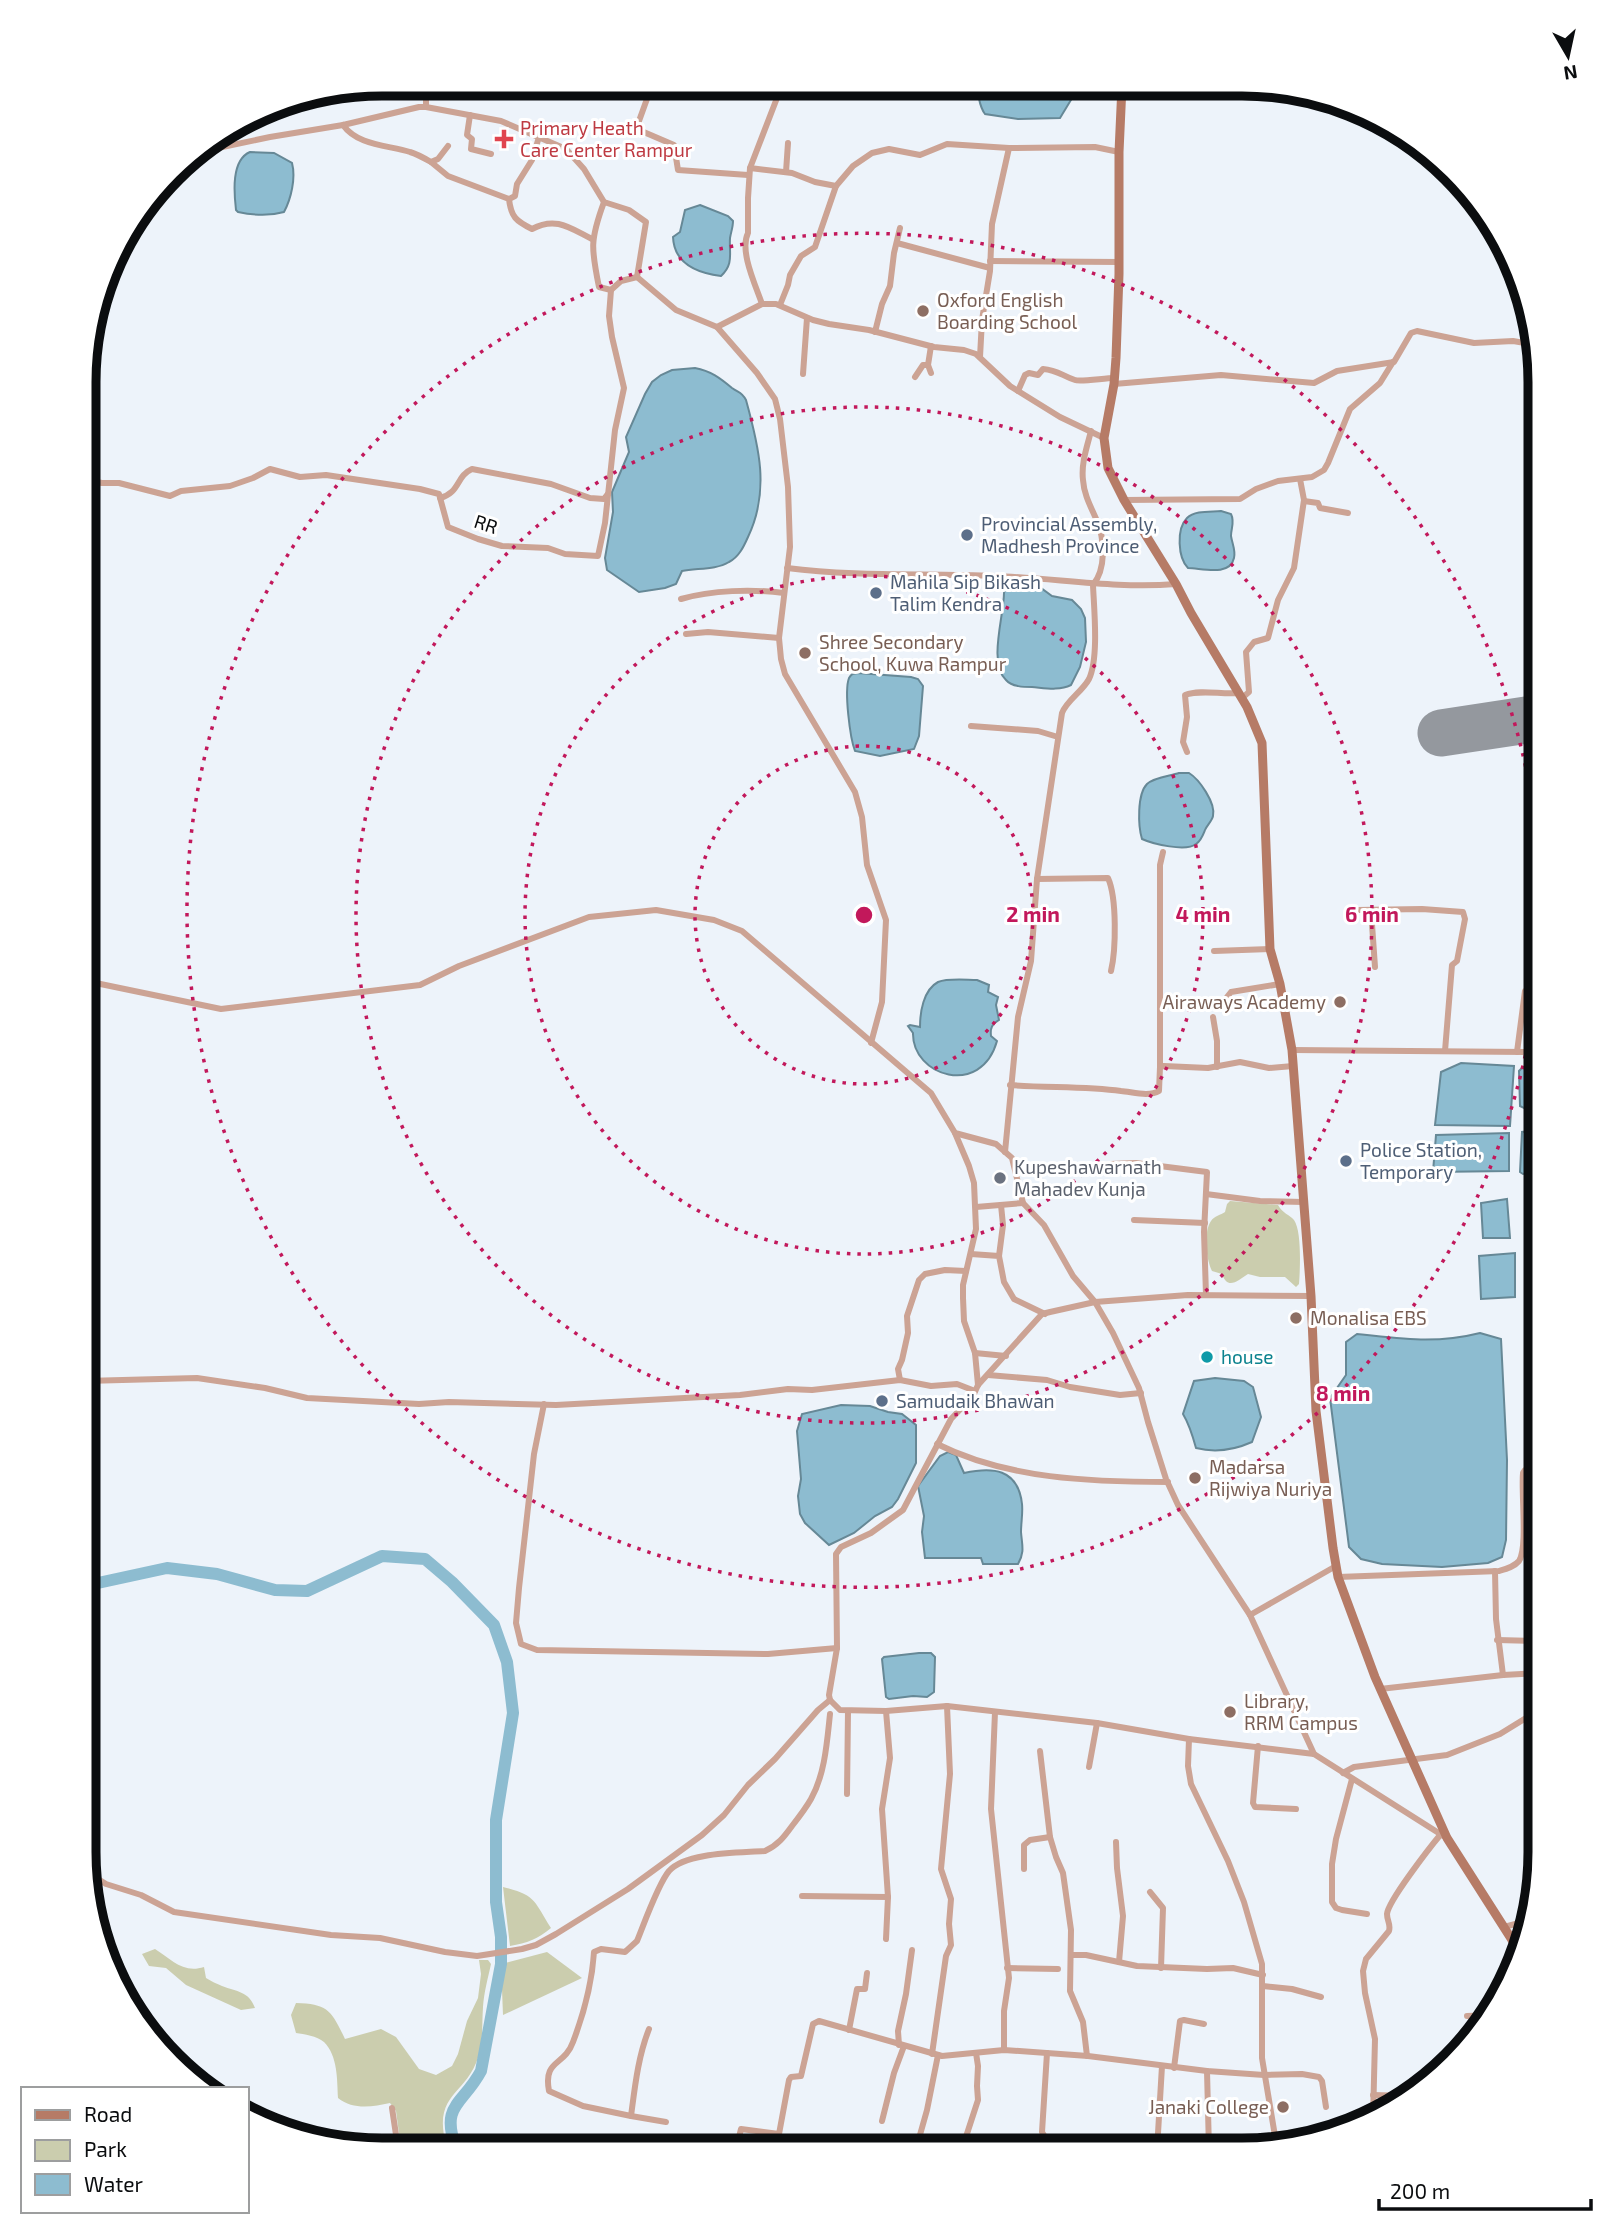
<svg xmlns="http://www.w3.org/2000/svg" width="1624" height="2234" font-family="'Exo 2',sans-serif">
<rect width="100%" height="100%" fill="#edf3fa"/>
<g fill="#cbcdae">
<path d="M1230 1201 1278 1205C1283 1214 1289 1214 1294 1220 1302 1231 1300 1271 1299 1284L1296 1287 1285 1277H1260L1248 1274C1238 1280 1228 1291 1222 1274L1212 1271C1206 1259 1203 1233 1211 1221 1214 1216 1221 1215 1225 1212L1227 1204Z"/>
<path d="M503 1887C536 1895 534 1901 551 1928 538 1939 527 1943 510 1946Z"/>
<path d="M155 1949C171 1959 183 1974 204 1967L206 1978C211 1981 217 1984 222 1986 237 1992 249 1991 255 2008L241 2010 186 1985 166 1968 149 1966 142 1954Z"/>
<polygon points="547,1952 582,1978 503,2015 501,1964"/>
<path d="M479 1960H488L491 1964C488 1978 484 1992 483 2007 482 2021 483 2036 480 2050 470 2097 430 2090 447 2148H401L396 2111 390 2103C372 2107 353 2110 338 2098 337 2080 338 2056 324 2042 317 2036 304 2034 296 2033L291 2015 296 2003C328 2004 331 2010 345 2039L381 2029 396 2037 419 2069 436 2075 452 2066 458 2054 467 2021 478 1998 481 1974Z"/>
</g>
<g fill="#8dbcd0" stroke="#668896" stroke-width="2">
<path d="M975 86H1071L1074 95 1060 118 1018 119 985 114C978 105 980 95 975 86Z"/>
<path d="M250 152 274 153 292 163C296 178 291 199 284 212 270 216 252 215 238 212L236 210C234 193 231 160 250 152Z"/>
<path d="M700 205 728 216 733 221C733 227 731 232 730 238 729 254 734 264 721 276 697 273 674 264 673 237L680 232 685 210Z"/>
<path d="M695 368C711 371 720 378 732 388 739 393 742 392 746 400 759 447 770 491 748 537 744 546 739 557 729 562 716 570 697 568 682 571L676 584 665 588 639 592 607 570 605 558 613 512 612 492 629 452 626 437 645 394 652 382 661 375 672 370Z"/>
<path d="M1221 511 1231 514C1235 522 1231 528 1231 536 1232 543 1236 551 1234 558 1230 577 1201 568 1188 568 1178 558 1176 529 1187 518 1195 510 1211 512 1221 511Z"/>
<path d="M1014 586 1041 588 1052 596 1072 600 1081 609 1085 618 1086 642 1080 667 1071 685C1059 691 1045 688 1032 687 1024 687 1012 687 1006 680 988 663 1004 616 1004 593L1006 587Z"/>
<path d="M858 673 911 677 918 679 923 686 919 736 914 749 880 756 855 751C850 738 844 691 849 678 852 673 853 674 858 673Z"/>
<path d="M1179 773H1189C1199 779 1216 803 1213 816 1212 821 1207 825 1205 830 1203 835 1201 841 1196 844 1186 852 1153 844 1142 839 1138 826 1137 794 1147 784 1154 777 1170 776 1179 773Z"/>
<path d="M977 980 989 985 988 992 998 997 996 1005 999 1020C992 1024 990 1028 991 1036L997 1041C981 1098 912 1076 913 1033L908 1026 910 1025 920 1027C920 1013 923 990 938 982 948 978 966 980 977 980Z"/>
<polygon points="1461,1063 1514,1066 1510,1126 1435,1125 1441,1072"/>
<polygon points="1523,1067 1540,1067 1540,1107 1528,1110 1520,1106 1519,1071"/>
<polygon points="1540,1130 1540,1171 1523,1174 1520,1172 1522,1132"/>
<polygon points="1509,1133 1509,1171 1433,1172 1436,1135"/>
<polygon points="1507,1199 1510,1238 1483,1238 1481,1203"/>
<polygon points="1515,1253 1515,1297 1481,1299 1479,1256"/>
<path d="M1480 1333 1501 1339 1507 1460 1506 1540 1502 1557 1488 1563 1442 1567 1382 1564 1361 1559 1349 1547 1330 1398 1346 1375V1342L1357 1334C1400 1339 1437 1344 1480 1333Z"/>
<path d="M1215 1378 1244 1381 1253 1387 1261 1417 1252 1442C1234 1450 1215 1453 1196 1448 1193 1437 1189 1424 1183 1414L1194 1381Z"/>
<polygon points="841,1405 870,1406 888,1412 902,1414 916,1425 916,1463 898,1499 892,1507 875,1516 854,1533 829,1545 805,1523 800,1514 798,1496 801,1479 797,1431 802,1414"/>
<path d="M948 1452 956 1455 964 1473C992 1467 1018 1468 1022 1504 1023 1513 1021 1523 1021 1532 1022 1545 1025 1552 1018 1564H983L981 1558H925L922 1532 924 1516 918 1486 940 1456Z"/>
<polygon points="919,1653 931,1653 935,1657 934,1692 927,1697 913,1696 889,1699 886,1697 882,1659 884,1657"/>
</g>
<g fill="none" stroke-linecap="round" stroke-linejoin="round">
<path stroke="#8dbcd0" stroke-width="12" d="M84 1586 167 1568 217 1574 275 1590 307 1591 382 1556 425 1559 452 1582 494 1625 507 1662 513 1713 496 1820V1902L501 1937V1964L481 2071C463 2105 440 2104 456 2148"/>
<polyline stroke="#94989e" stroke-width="47" points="1441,733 1540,718"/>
<g stroke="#cca394" stroke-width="6">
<polyline points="652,85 639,121 639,130 674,145 678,170 748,175"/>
<polyline points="426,107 426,84"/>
<polyline points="470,115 467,135 472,139 471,149 491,154"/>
<path d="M343 125C358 146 388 145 410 152 417 154 424 158 431 162"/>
<path d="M448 146 438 159 431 162 448 176 509 199C511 217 516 221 532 229 556 216 570 228 592 239"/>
<polyline points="194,153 270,137 343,125 419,107 426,107 501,121 566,149 584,169 604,202 629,210 646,222 637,277 676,310 717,327 757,373 775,399 780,419 788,487 790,547 779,638 781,659 785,674 855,792 862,817 867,865 886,920 882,1002 871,1043"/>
<polyline points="750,168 792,173 815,182 836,186 853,166 872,153 889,149 920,155 947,144 1009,148 1095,147 1119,152"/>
<polyline points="786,172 788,143"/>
<polyline points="509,199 515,196 517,184 532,160 539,137"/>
<path d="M604 202C590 240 591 248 599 287L611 290"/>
<polyline points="897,243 990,268"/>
<polyline points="990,261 1119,262"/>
<polyline points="114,262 134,228 156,206 171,177"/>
<path d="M762 304C756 286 739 251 748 233V198L750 168 782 85"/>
<polyline points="780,305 788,285 790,275 801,256 815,247 836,186"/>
<polyline points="717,327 762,304 776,304 813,320 829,324 869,330 934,347 964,350 976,354 1010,386 1060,417 1104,438"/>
<polyline points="875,332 882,304 890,286 894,253 900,228"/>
<polyline points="931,346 928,365 931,373"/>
<polyline points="980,357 982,320 990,271 992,224 1009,148"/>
<polyline points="803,374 807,318"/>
<polyline points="915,377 923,365 928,365"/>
<polyline points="1114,384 1221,375 1314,383 1337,371 1394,362 1411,333 1417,331 1474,343 1513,341 1531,344"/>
<path d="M1018 391 1025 375 1029 373 1038 375 1043 369C1058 370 1062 376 1075 380 1080 382 1105 378 1114 378"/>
<polyline points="86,480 102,483 119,483 170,496 181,491 230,486 253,478 270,469 300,477 326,475 420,489 439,494 448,527 478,539 502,546 548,548 565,554 598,556 605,523 615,430 624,388 612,337 609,316 611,290 621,281 637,277"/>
<path d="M440 498C460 493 456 476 472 469L551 484 590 498 604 499 607 495"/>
<polyline points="1124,500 1240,499 1256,489 1278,481 1312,477 1324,470 1328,463 1350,409 1380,383 1393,362"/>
<polyline points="1304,501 1318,503 1320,508 1348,513"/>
<path d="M787 568C856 577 926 573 995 576 1056 578 1115 589 1176 584"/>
<path d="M681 599C712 590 752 589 784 593"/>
<polyline points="686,634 708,632 779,638"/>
<polyline points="1242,698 1249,692 1246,652 1254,642 1268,638 1278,600 1294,568 1304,500 1300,479"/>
<polyline points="971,726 1038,731 1058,737"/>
<path d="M1187 752 1183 742 1187 717 1185 695C1201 689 1222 695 1239 693"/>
<path d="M1037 879 1108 878C1117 898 1116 950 1111 971"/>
<polyline points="1358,910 1422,909 1463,912 1465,919 1457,961 1452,965 1445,1051"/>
<polyline points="1371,910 1375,967"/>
<polyline points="1214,951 1270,949"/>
<polyline points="86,981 221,1009 420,985 459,966 589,917 656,910 714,920 742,931 931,1093 955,1133 996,1144 1012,1158 1023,1203 1044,1225 1073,1276 1095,1302 1113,1333 1139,1388 1148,1422 1166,1479 1178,1505 1250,1615 1314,1754"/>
<polyline points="1226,1003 1227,997 1231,992 1280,984"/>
<polyline points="1213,1017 1217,1041 1217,1067"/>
<polyline points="1292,1050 1540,1052"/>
<polyline points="1517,1052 1525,991"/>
<polyline points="1160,1067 1160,865 1163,852"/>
<path d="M1010 1085C1047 1088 1085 1086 1121 1091 1133 1092 1149 1097 1159 1091L1160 1067 1164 1066 1208 1068 1240 1062 1269 1068 1293 1066"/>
<polyline points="955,1133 969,1166 974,1183 976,1229 963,1285 963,1298 964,1321 975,1353 978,1385"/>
<path d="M1005 1152 1018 1017 1031 961 1037 879 1062 713C1067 700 1082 692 1089 679 1099 658 1094 609 1093 585 1106 569 1105 540 1097 521 1091 507 1084 495 1083 480 1081 463 1087 447 1091 431"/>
<polyline points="1110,1164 1136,1163 1207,1172 1204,1232 1206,1295"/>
<polyline points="1206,1194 1260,1201 1304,1202"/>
<polyline points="976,1207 1023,1203"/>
<polyline points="1134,1220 1205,1223"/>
<polyline points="971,1254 999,1256 1004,1282 1014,1299 1045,1314"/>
<polyline points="999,1256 1003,1225 1001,1205"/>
<polyline points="1311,1296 1188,1295 1095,1302 1050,1312 1042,1314 978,1385 973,1396 951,1419 903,1510 871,1533 841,1547 836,1554 837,1648 829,1695 830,1700 840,1710 886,1711 947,1706 1097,1723 1189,1739 1314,1754 1445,1837"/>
<polyline points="975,1353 1006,1356"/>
<polyline points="988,1375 1047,1380 1070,1387 1120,1395 1141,1393"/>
<polyline points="900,1380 898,1369 902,1360 908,1333 907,1316 919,1280 925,1274 945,1270 966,1271"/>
<polyline points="85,1381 197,1378 265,1388 307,1398 419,1404 449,1402 556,1405 740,1395 788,1389 812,1390 900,1380 931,1386 957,1384 975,1391"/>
<polyline points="544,1404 534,1454 519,1588 516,1623 521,1644 537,1650 768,1654 837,1648"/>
<path d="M937 1444C1007 1479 1091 1482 1168 1482"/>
<polyline points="1495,1571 1496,1619 1503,1675"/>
<path d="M1338 1577 1499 1571C1506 1569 1514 1567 1519 1561 1528 1547 1521 1493 1523 1473L1525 1470 1540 1469"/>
<polyline points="1250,1615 1336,1566"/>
<polyline points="1497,1640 1539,1641"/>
<polyline points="1380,1689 1503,1675 1539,1673"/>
<polyline points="995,1712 991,1809 1009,1978 1004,2011 1004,2050"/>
<polyline points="1189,1739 1188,1766 1191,1784 1228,1861 1244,1902 1262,1964 1262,2058 1276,2142"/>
<polyline points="1258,1746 1253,1803 1255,1807 1296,1809"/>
<polyline points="1040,1751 1050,1837 1056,1857 1063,1873 1071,1930 1070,1991 1083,2022 1087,2056"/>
<polyline points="1089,1767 1097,1723"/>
<polyline points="1343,1773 1354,1767 1447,1755 1500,1734 1539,1710"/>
<polyline points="1352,1779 1336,1839 1332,1864 1332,1902 1336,1908 1342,1910 1367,1914"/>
<polyline points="847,1794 848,1711"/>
<polyline points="1116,1842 1117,1868 1123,1916 1119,1962"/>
<polyline points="87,1865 98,1879 106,1884 141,1895 174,1912 331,1935 380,1938 445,1952 477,1956 522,1949 536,1945 556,1934 628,1889 702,1835 724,1815 748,1785 775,1759 818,1710 830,1700"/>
<polyline points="1024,1869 1024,1845 1030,1840 1050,1837"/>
<polyline points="1150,1892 1163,1908 1161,1968"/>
<polyline points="802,1896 888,1897"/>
<polyline points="1504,1927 1530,1920"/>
<polyline points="886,1939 888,1897 882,1809 890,1758 886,1711"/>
<polyline points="1071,1955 1086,1955 1137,1966 1207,1969 1233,1968 1263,1975"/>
<polyline points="1007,1968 1058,1969"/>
<polyline points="1263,1986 1292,1989 1321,1997"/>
<polyline points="1467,2016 1491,2015"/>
<path d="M649 2029C638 2057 635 2086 631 2116L666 2122"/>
<polyline points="849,2030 857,1989 865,1989 867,1973"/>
<polyline points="899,2045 898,2031 906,1994 912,1950"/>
<polyline points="1047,2053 1042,2132 1048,2142 1105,2142"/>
<polyline points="932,2054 946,1956 951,1945 949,1924 951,1899 941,1869 950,1774 947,1706"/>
<polyline points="1174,2068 1180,2021 1184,2020 1204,2024"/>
<polyline points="1207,2071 1209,2150"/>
<polyline points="1373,2095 1408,2096"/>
<polyline points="392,2108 398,2148"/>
<path d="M631 2116 583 2106 549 2091C543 2059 564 2067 573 2042 584 2013 592 1983 594 1952L601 1949 625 1952 637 1941C644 1924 658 1884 669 1871 686 1852 739 1853 765 1851 778 1845 784 1837 792 1826 799 1817 806 1808 811 1799 825 1774 827 1742 830 1714"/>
<path d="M1373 2119 1375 2039 1365 1993 1363 1971 1366 1959 1389 1931C1391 1924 1387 1921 1387 1914 1388 1901 1431 1846 1441 1834"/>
<polyline points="882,2121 894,2073 904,2046"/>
<polyline points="736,2149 741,2129 779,2134 789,2080 791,2077 801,2076 813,2024 819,2021 942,2056 1004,2050 1088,2056 1207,2071 1264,2075 1302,2074 1319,2077 1322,2081 1326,2107"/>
<polyline points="916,2149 927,2110 938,2055"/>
<polyline points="962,2149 978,2100 977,2086 978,2066 976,2053"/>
<polyline points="1157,2150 1162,2066"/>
</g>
<polyline stroke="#b67b66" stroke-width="9" points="1122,86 1119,152 1119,274 1116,358 1114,384 1104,438 1108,468 1124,500 1176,584 1191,613 1247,707 1262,743 1270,949 1280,984 1292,1050 1311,1296 1316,1411 1333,1548 1338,1577 1375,1677 1447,1838 1521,1954"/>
</g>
<g fill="none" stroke="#c2185b" stroke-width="3.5" stroke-dasharray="3.5 7">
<circle cx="864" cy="915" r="169"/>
<circle cx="864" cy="915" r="339"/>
<circle cx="864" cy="915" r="508"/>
<path d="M1539 962A677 677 0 1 1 1540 874"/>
</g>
<path fill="#e0444e" stroke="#fff" stroke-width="2.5" d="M500.5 128.5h7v7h7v7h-7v7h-7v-7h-7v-7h7z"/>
<g fill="#8d6e63" stroke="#fff" stroke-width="2.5">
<circle cx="923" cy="311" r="7"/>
<circle cx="805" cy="653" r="7"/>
<circle cx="1340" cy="1002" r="7"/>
<circle cx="1296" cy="1318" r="7"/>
<circle cx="1195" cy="1478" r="7"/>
<circle cx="1230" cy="1712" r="7"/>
<circle cx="1283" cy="2107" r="7"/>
</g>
<g fill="#5c6f8a" stroke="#fff" stroke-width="2.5">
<circle cx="967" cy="535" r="7"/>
<circle cx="876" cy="593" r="7"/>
<circle cx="1346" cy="1161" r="7"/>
<circle cx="882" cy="1401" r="7"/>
</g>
<circle fill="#6b7280" stroke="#fff" stroke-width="2.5" cx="1000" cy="1178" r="7"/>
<circle fill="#0f9aa8" stroke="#fff" stroke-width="2.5" cx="1207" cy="1357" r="7"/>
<g text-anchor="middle" stroke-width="6" stroke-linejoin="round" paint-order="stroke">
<g font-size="19" fill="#be3a42" stroke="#fff" text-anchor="start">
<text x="520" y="135">Primary Heath<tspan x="520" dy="22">Care Center Rampur</tspan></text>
</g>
<g font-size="19" fill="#785e54" stroke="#fff" text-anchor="start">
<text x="937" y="307">Oxford English<tspan x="937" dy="22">Boarding School</tspan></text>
<text x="819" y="649">Shree Secondary<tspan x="819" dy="22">School, Kuwa Rampur</tspan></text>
<text x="1326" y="1009" text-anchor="end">Airaways Academy</text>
<text x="1310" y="1325">Monalisa EBS</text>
<text x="1209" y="1474">Madarsa<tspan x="1209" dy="22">Rijwiya Nuriya</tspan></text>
<text x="1244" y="1708">Library,<tspan x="1244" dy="22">RRM Campus</tspan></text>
<text x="1269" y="2114" text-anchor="end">Janaki College</text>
</g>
<g font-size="19" fill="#0b0d0f" stroke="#fff">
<text transform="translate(486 524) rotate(18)" y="7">RR</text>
</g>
<g font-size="19" fill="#4e5e75" stroke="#fff" text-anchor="start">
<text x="981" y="531">Provincial Assembly,<tspan x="981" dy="22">Madhesh Province</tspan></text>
<text x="890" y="589">Mahila Sip Bikash<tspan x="890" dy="22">Talim Kendra</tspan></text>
<text x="1360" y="1157">Police Station,<tspan x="1360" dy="22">Temporary</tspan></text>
<text x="896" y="1408">Samudaik Bhawan</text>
</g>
<g font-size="19" fill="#5b616d" stroke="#fff" text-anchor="start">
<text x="1014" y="1174">Kupeshawarnath<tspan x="1014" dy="22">Mahadev Kunja</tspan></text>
</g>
<g font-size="19" fill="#0d838f" stroke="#fff" text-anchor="start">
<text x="1221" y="1364">house</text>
</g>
</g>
<path d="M0 0H1624V2234H0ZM382 96H1242A286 286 0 0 1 1528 382V1852A286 286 0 0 1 1242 2138H382A286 286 0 0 1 96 1852V382A286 286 0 0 1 382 96Z" fill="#fff" fill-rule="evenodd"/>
<path fill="none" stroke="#0b0d0f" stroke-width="9" d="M382 96H1242A286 286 0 0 1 1528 382V1852A286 286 0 0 1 1242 2138H382A286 286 0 0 1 96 1852V382A286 286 0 0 1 382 96Z"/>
<circle cx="864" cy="915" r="10" fill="#c2185b" stroke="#fff" stroke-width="3.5"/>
<g font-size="21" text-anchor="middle" font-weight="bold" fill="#c2185b" stroke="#fff" stroke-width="6" stroke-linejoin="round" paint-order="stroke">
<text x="1033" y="922">2 min</text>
<text x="1203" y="922">4 min</text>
<text x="1372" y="922">6 min</text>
<text x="1343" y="1401">8 min</text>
</g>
<rect x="21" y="2087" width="228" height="126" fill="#ffffff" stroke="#9d9e9f" stroke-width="2"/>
<rect x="35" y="2110" width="35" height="10" fill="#b67b66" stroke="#9d9e9f" stroke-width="2"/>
<text x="84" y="2122" font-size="21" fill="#0b0d0f">Road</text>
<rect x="35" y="2140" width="35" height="21" fill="#cbcdae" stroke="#9d9e9f" stroke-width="2"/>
<text x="84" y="2157" font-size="21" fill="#0b0d0f">Park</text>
<rect x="35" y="2174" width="35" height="21" fill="#8dbcd0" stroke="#9d9e9f" stroke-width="2"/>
<text x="84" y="2192" font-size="21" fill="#0b0d0f">Water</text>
<g transform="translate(1568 56) rotate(171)" stroke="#ffffff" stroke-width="5" paint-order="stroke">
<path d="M0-5L12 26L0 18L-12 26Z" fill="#0b0d0f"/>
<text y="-10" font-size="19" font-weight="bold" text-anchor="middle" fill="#0b0d0f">N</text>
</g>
<path d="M1379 2199v10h212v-10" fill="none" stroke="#0b0d0f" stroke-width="3.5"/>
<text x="1390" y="2199" font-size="21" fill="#0b0d0f" stroke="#ffffff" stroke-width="5" paint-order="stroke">200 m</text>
</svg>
